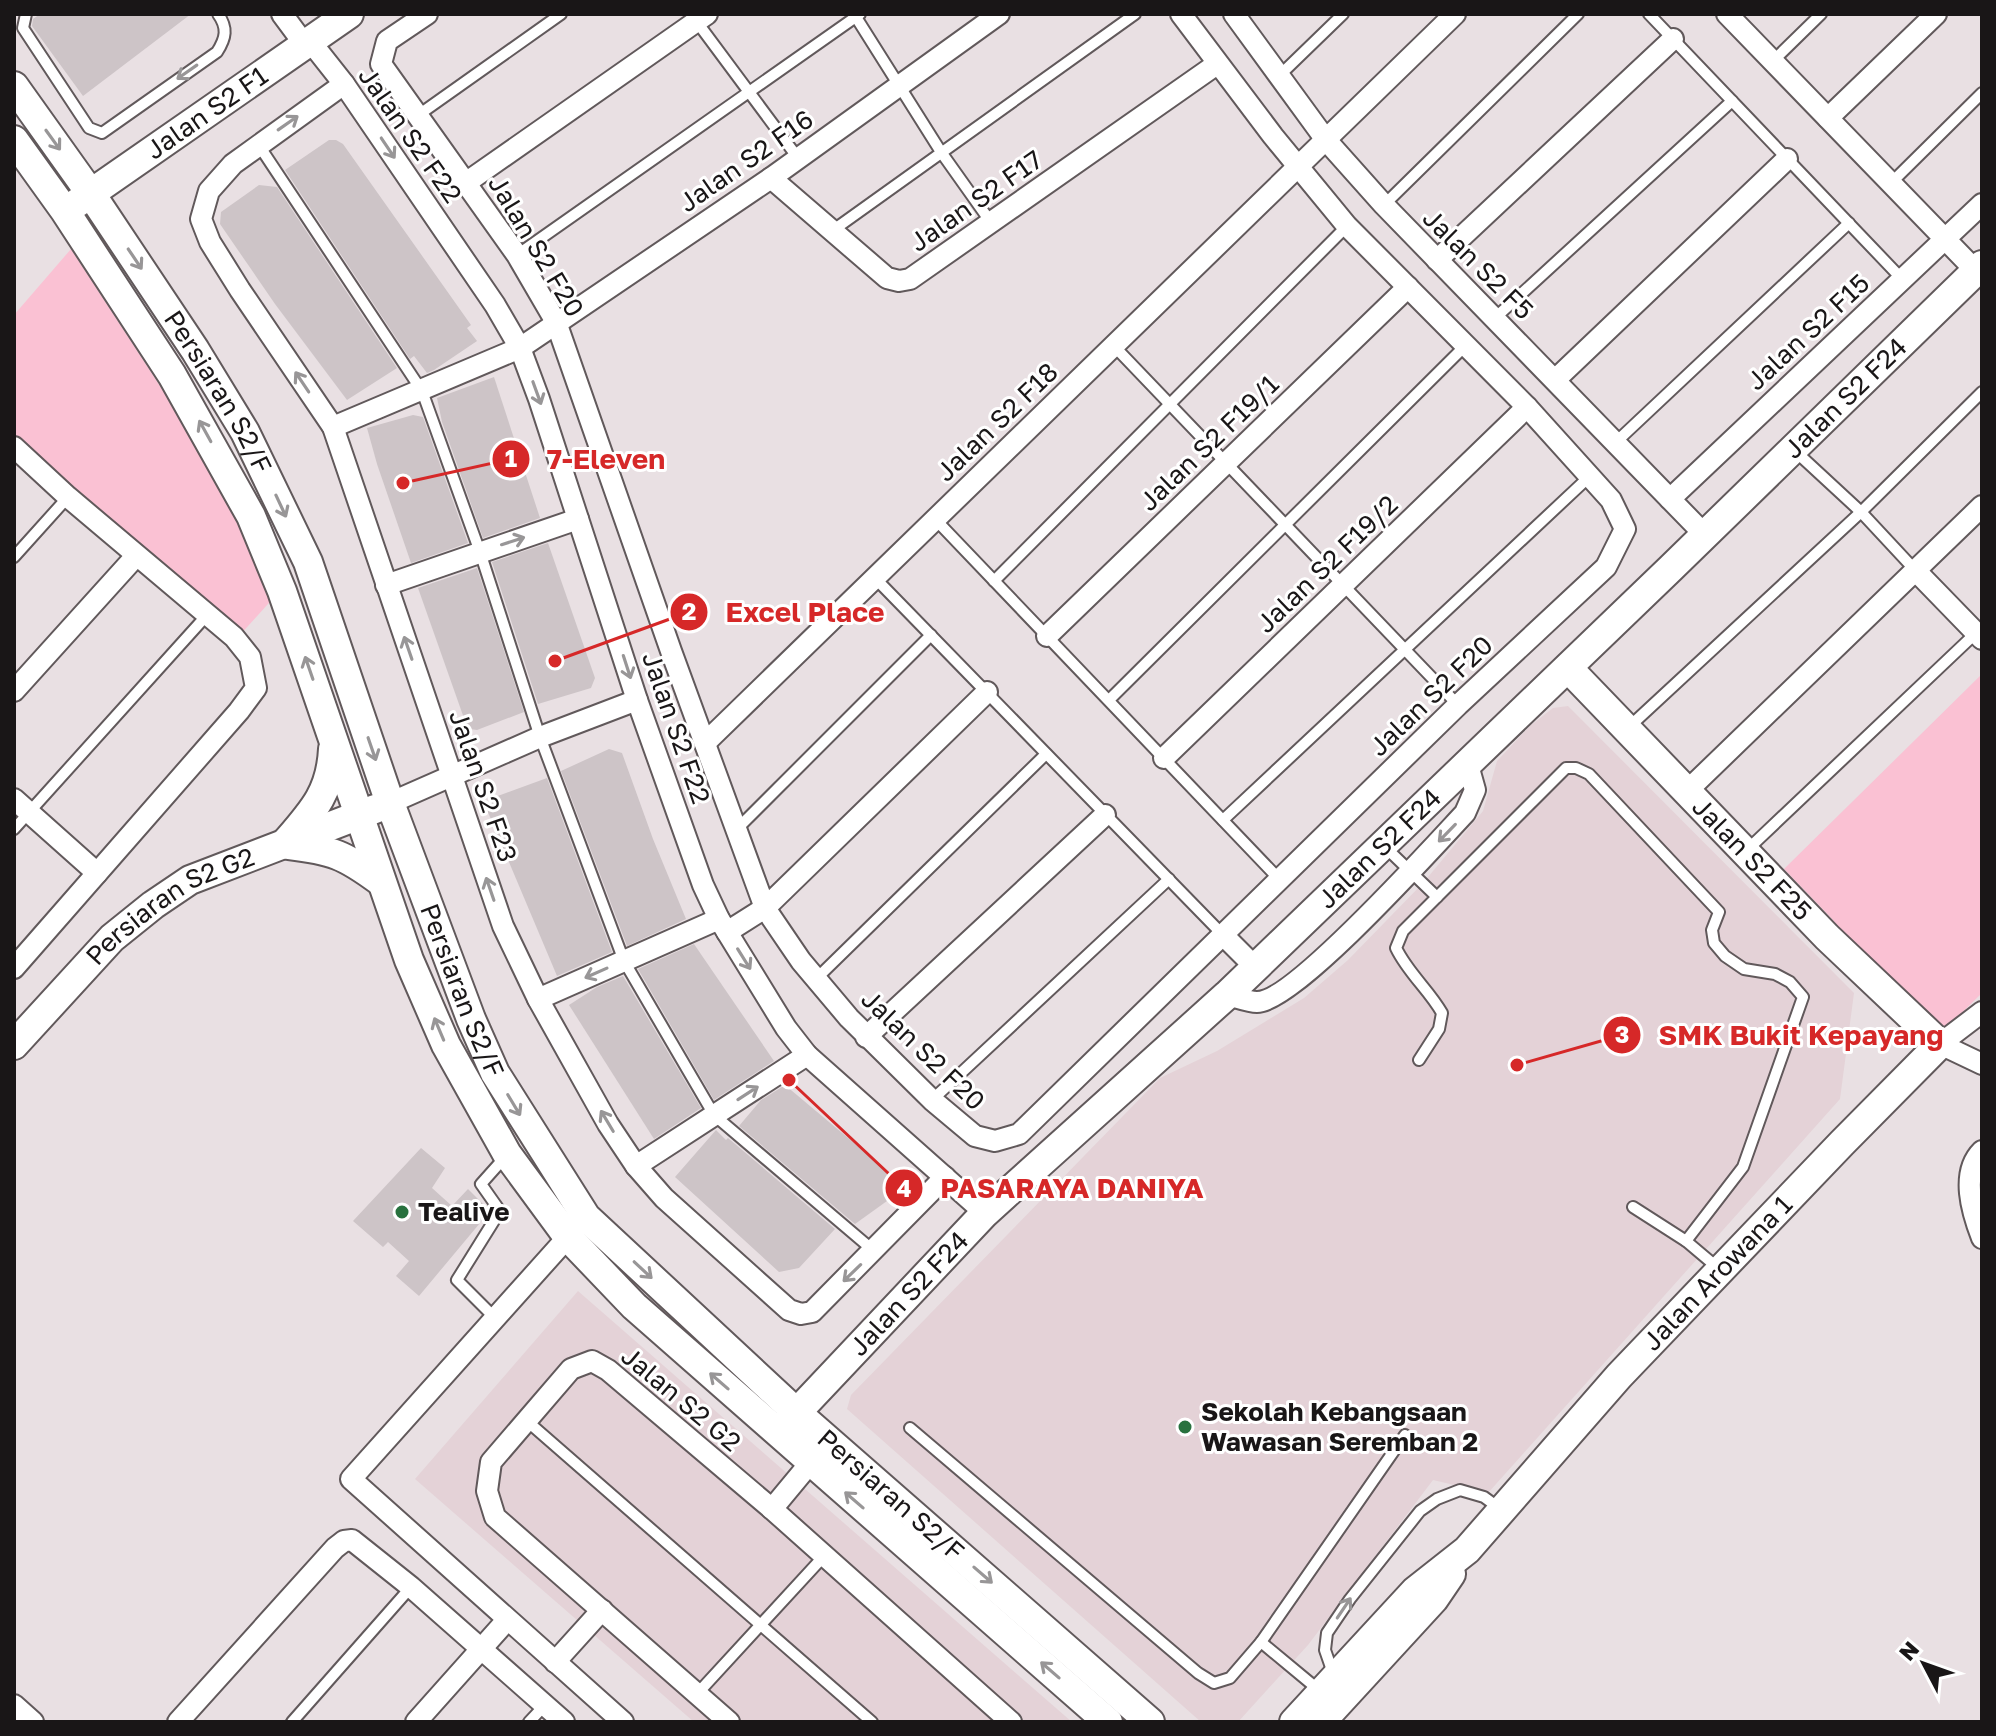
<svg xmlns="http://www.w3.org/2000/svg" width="1996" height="1736" font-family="'Golos Text',sans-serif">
<rect width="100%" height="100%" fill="#e9e0e3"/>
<g fill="#e4d2d7">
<polygon points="1568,706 1854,993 1840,1099 1488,1493 1433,1480 1308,1645 1238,1722 1201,1722 847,1409 851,1395 1160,1078 1217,1051 1304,998 1348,960 1423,883 1483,811 1497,761 1530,726 1553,708"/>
<polygon points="578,1291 1072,1722 694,1722 415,1479"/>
</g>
<g fill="#fac1d3">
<polygon points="71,249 247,520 277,594 239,636 14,445 14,315"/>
<polygon points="1982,674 1982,993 1934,1040 1832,919 1784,869"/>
</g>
<g fill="#cdc4c7">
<polygon points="40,14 191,14 83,96 32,26 33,19"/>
<polygon points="329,140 336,140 343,144 471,325 467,328 477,341 434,370 427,373 414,356 410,359 285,170"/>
<polygon points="259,185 277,187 397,368 347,400 275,304 220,224 221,212"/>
<polygon points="494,377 540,518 483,538 442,422 437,398"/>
<polygon points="413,415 423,417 468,543 411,563 377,464 367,428"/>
<polygon points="548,543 595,678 591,688 538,704 492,562"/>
<polygon points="477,568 524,712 477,730 470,729 466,724 418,588"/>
<polygon points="609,749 622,753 653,839 686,919 627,946 561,771"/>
<polygon points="547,778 612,952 557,976 487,810 495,797"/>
<polygon points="694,944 774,1061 714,1100 638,969"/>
<polygon points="623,976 701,1108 654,1139 569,1005 597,987"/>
<polygon points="785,1085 891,1174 887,1201 855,1224 739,1126 761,1100"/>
<polygon points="716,1130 726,1140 728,1138 835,1229 799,1268 779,1272 675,1177"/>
<polygon points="421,1148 445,1168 432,1188 452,1206 468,1189 490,1211 419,1296 396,1276 409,1261 388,1242 383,1247 353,1221"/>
</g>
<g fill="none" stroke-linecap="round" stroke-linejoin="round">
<defs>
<g id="lane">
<path d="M26 14 23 28 89 128 102 133 217 52C226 38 228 28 218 14"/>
<polyline points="854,14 941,152 990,221"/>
<polyline points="1649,14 1902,279"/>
<polyline points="694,18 798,158"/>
<polyline points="1773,61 1821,14"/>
<polyline points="1279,76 1343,14"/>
<polyline points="417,116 561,14"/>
<polyline points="258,144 422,391 480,552 540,737 624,961 714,1115 874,1251"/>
<polyline points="1891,183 1982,93"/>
<polyline points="1384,205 1578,14"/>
<polyline points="832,231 1135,14"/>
<polyline points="517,255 860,14"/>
<polyline points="1495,318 1732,101"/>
<polyline points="1114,346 1458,705"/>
<polyline points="1615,443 1849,223"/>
<polyline points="1794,450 1861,512 1915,570"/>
<polyline points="935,519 1279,879"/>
<polyline points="14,557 68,497"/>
<polyline points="875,578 1224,936"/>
<polyline points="994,581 1347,226"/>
<polyline points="1109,700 1466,345"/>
<polyline points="1629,727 1861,512 1982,392"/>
<polyline points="1223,820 1590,476"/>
<polyline points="738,828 931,635"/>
<polyline points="14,829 207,615"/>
<polyline points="1384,846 1437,897"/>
<polyline points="1746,851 1978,631"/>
<polyline points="816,979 1046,754"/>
<path d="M1419 1060 1439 1029 1442 1013C1429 990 1408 973 1396 948L1403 931 1566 768H1576L1589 774 1719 912 1712 930 1714 943 1725 956 1744 969 1775 974 1790 982 1803 997 1743 1167 1686 1241 1633 1207"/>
<polyline points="932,1100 1169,879"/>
<polyline points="1686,1241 1718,1268"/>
<polyline points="495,1318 457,1280 500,1211 481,1184 506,1156"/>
<polyline points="527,1421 872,1722"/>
<polyline points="910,1428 1198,1673 1214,1683 1230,1678 1261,1642 1405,1435"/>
<polyline points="1261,1642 1320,1691"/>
<polyline points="1333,1673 1325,1650 1327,1633 1350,1599 1420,1511 1437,1499 1460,1490 1484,1497 1499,1508"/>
<polyline points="697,1694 824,1556"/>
<polyline points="292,1722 411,1587"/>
<polyline points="529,1722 545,1705"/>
</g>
<g id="street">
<polyline points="282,14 305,45"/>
<polyline points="427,14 387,41 381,64 517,255 556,322 671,651 765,908 801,961 849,1018 932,1100 975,1136 995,1141 1019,1134 1458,705 1606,567 1625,529 1611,500 1527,407 1347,226 1273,136 1181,14"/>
<polyline points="1234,14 1326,140 1384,205 1704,534"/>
<polyline points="1727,14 1976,271"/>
<polyline points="310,41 344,84 495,305 520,348 539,399 637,700 703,885 719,919 786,1028 807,1055 985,1213"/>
<polyline points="344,84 233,164 209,191 201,219 210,242 240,290 333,427 503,926 538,999 608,1124 636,1166 664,1198 789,1310 801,1314 812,1312 945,1177"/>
<polyline points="1828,118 1936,14"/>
<polyline points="771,178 887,278 899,281 910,279 1217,64"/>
<polyline points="467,182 707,14"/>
<polyline points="1437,260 1673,39"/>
<polyline points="1555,380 1787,159"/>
<polyline points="333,427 520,348 771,178 999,14"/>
<polyline points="14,447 68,497 234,637 250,657 256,688 239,711 14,968"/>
<polyline points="1670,499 1982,204"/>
<polyline points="1915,570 1982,639"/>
<polyline points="386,585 578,519"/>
<polyline points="1047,636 1408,287"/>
<polyline points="14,691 136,556"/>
<polyline points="705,743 1455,14"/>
<polyline points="1164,758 1527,407"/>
<polyline points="1687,791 1982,506"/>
<polyline points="14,799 97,873"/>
<polyline points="390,803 540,737 637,700"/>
<polyline points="727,932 765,908 987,692"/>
<polyline points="1224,936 1255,967"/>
<path d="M1227 995C1236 997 1248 1002 1257 1002 1294 1002 1434 846 1465 813L1475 790 1468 765"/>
<polyline points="538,999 719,919"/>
<polyline points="1982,1012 1940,1044 1982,1064"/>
<polyline points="866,1037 1105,815"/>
<path d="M1982 1151C1960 1173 1972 1212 1982 1238"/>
<polyline points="636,1166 807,1055"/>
<polyline points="575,1229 351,1479 623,1722"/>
<polyline points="772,1509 811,1462"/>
<polyline points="555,1662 602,1610"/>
<polyline points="14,1705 33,1722"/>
<polyline points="178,1722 335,1548 344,1541 352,1540 411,1587 564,1722"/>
<polyline points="416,1722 507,1620"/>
<polyline points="729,1722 495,1517 487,1491 491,1462 571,1369 592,1361 608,1370 772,1509 1011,1722"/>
</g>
<g id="secondary">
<path id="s1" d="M14 86 91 194 195 350 245 432 308 562 390 803 471 1019 495 1073 586 1217 797 1413 1150 1722"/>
<polyline points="14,140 65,211 172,375 251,516 282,591 409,960 446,1045 507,1154 568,1237 634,1306 1108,1722"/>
<path id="s2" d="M77 203 349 14"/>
<path d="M287 841C314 810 331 791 333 749"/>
<path d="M289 845C332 850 345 855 380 881"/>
<path id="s3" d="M14 1045 112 938 153 905 190 880 375 809"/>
<path id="s4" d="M784 1426 985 1213 1227 995 1671 568 1982 265"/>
<path id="s5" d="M1294 1722 1415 1591 1467 1550 1619 1376 1842 1143 1940 1044 1827 937 1568 668"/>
<polyline points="1321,1722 1434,1599 1451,1574"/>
</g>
</defs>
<use href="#lane" stroke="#61595b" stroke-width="14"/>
<use href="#street" stroke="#61595b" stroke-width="24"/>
<use href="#secondary" stroke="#61595b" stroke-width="32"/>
<use href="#lane" stroke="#fff" stroke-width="10"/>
<use href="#street" stroke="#fff" stroke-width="20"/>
<use href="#secondary" stroke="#fff" stroke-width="28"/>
</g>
<defs><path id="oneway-shaft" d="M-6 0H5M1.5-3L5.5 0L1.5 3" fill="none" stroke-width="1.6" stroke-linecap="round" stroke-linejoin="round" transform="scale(2)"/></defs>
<g stroke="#989697">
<use href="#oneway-shaft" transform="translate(187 72) rotate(145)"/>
<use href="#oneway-shaft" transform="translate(288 123) rotate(-35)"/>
<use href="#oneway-shaft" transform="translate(53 140) rotate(54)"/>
<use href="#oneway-shaft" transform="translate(388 148) rotate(56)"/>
<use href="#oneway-shaft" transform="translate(135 259) rotate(56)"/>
<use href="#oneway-shaft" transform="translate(302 382) rotate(-124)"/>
<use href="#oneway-shaft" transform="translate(537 393) rotate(70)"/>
<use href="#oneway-shaft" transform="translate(205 431) rotate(-119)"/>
<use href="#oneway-shaft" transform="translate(281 506) rotate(65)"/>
<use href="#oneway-shaft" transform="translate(513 541) rotate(-18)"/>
<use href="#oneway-shaft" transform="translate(408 648) rotate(-109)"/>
<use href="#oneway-shaft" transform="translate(627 667) rotate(72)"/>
<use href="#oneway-shaft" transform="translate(309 668) rotate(-109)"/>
<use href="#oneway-shaft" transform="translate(372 749) rotate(71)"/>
<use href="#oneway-shaft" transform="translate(1447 833) rotate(134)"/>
<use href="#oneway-shaft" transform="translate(490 889) rotate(-109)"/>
<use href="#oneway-shaft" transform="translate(744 959) rotate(58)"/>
<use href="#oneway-shaft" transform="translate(596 973) rotate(156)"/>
<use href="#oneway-shaft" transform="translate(439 1029) rotate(-113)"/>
<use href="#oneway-shaft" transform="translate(748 1093) rotate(-33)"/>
<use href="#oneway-shaft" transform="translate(514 1105) rotate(59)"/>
<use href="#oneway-shaft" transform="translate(607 1121) rotate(-121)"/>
<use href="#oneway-shaft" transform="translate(643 1270) rotate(43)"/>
<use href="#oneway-shaft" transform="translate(852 1273) rotate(136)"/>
<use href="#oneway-shaft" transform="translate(719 1381) rotate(-139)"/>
<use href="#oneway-shaft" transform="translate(854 1500) rotate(-139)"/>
<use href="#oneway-shaft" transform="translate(983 1575) rotate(41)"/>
<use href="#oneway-shaft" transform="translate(1344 1608) rotate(-56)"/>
<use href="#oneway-shaft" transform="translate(1050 1670) rotate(-139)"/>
</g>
<g fill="#28713e" stroke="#fff" stroke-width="3">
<circle cx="402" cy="1212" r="8"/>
<circle cx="1185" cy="1427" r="8"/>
</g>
<g text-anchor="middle" stroke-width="6" stroke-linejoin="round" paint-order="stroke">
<g font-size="26" fill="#191617" stroke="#fff">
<text dy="9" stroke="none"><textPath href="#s2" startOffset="158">Jalan S2 F1</textPath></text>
<text transform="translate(410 135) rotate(55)" y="9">Jalan S2 F22</text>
<text transform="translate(746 161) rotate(-35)" y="9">Jalan S2 F16</text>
<text transform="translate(976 201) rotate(-35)" y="9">Jalan S2 F17</text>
<text transform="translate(536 246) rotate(59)" y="9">Jalan S2 F20</text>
<text transform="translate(1478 264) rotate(45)" y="9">Jalan S2 F5</text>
<text transform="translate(1808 332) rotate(-43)" y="9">Jalan S2 F15</text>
<text dy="9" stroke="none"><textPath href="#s1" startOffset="368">Persiaran S2/F</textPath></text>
<text dy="9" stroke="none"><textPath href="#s4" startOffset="1478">Jalan S2 F24</textPath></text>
<text transform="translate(997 422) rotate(-44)" y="9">Jalan S2 F18</text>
<text transform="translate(1209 443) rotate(-44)" y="9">Jalan S2 F19/1</text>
<text transform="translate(1327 564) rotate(-44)" y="9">Jalan S2 F19/2</text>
<text transform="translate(1431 696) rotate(-44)" y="9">Jalan S2 F20</text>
<text transform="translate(676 728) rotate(71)" y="9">Jalan S2 F22</text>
<text transform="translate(483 786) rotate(71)" y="9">Jalan S2 F23</text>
<text dy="9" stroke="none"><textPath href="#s4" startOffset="830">Jalan S2 F24</textPath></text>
<text transform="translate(1752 859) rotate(46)" y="9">Jalan S2 F25</text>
<text dy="9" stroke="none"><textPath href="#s3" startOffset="212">Persiaran S2 G2</textPath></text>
<text dy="9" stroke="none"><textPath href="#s1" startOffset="1016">Persiaran S2/F</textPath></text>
<text transform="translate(923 1050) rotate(44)" y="9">Jalan S2 F20</text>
<text dy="9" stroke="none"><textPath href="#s5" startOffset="618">Jalan Arowana 1</textPath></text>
<text dy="9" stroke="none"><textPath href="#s4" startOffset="182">Jalan S2 F24</textPath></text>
<text transform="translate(681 1399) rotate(40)" y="9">Jalan S2 G2</text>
<text dy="9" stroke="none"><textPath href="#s1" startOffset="1688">Persiaran S2/F</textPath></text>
</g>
<g font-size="26" font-weight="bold" fill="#191617" stroke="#fff" text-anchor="start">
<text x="418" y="1221">Tealive</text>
<text x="1201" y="1421">Sekolah Kebangsaan<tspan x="1201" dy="30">Wawasan Seremban 2</tspan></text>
</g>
</g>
<path fill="none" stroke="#d62828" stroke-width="3" d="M403 483L511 459M555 661L689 612M1517 1065L1622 1035M789 1080L904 1188"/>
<g fill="#d62828" stroke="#fff" stroke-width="3">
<circle cx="403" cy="483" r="8"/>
<circle cx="555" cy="661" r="8"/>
<circle cx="1517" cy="1065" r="8"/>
<circle cx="789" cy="1080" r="8"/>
<circle cx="511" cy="459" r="20"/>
<circle cx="689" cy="612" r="20"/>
<circle cx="1622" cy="1035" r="20"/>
<circle cx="904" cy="1188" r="20"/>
</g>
<g font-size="24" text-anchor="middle" font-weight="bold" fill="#fff">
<text x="511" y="467">1</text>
<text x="689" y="620">2</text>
<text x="1622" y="1043">3</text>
<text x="904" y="1197">4</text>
</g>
<g font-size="28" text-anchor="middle" font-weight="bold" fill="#d62828" stroke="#fff" stroke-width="6" stroke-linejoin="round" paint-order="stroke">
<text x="606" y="469">7-Eleven</text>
<text x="805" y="622">Excel Place</text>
<text x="1801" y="1045">SMK Bukit Kepayang</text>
<text x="1072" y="1198">PASARAYA DANIYA</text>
</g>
<rect width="1996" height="1736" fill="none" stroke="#191617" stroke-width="32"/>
<g transform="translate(1924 1664) rotate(311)" stroke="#ffffff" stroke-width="6" paint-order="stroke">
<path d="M0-6L14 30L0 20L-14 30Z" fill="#191617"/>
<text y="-12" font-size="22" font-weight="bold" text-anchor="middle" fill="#191617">N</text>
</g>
</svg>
